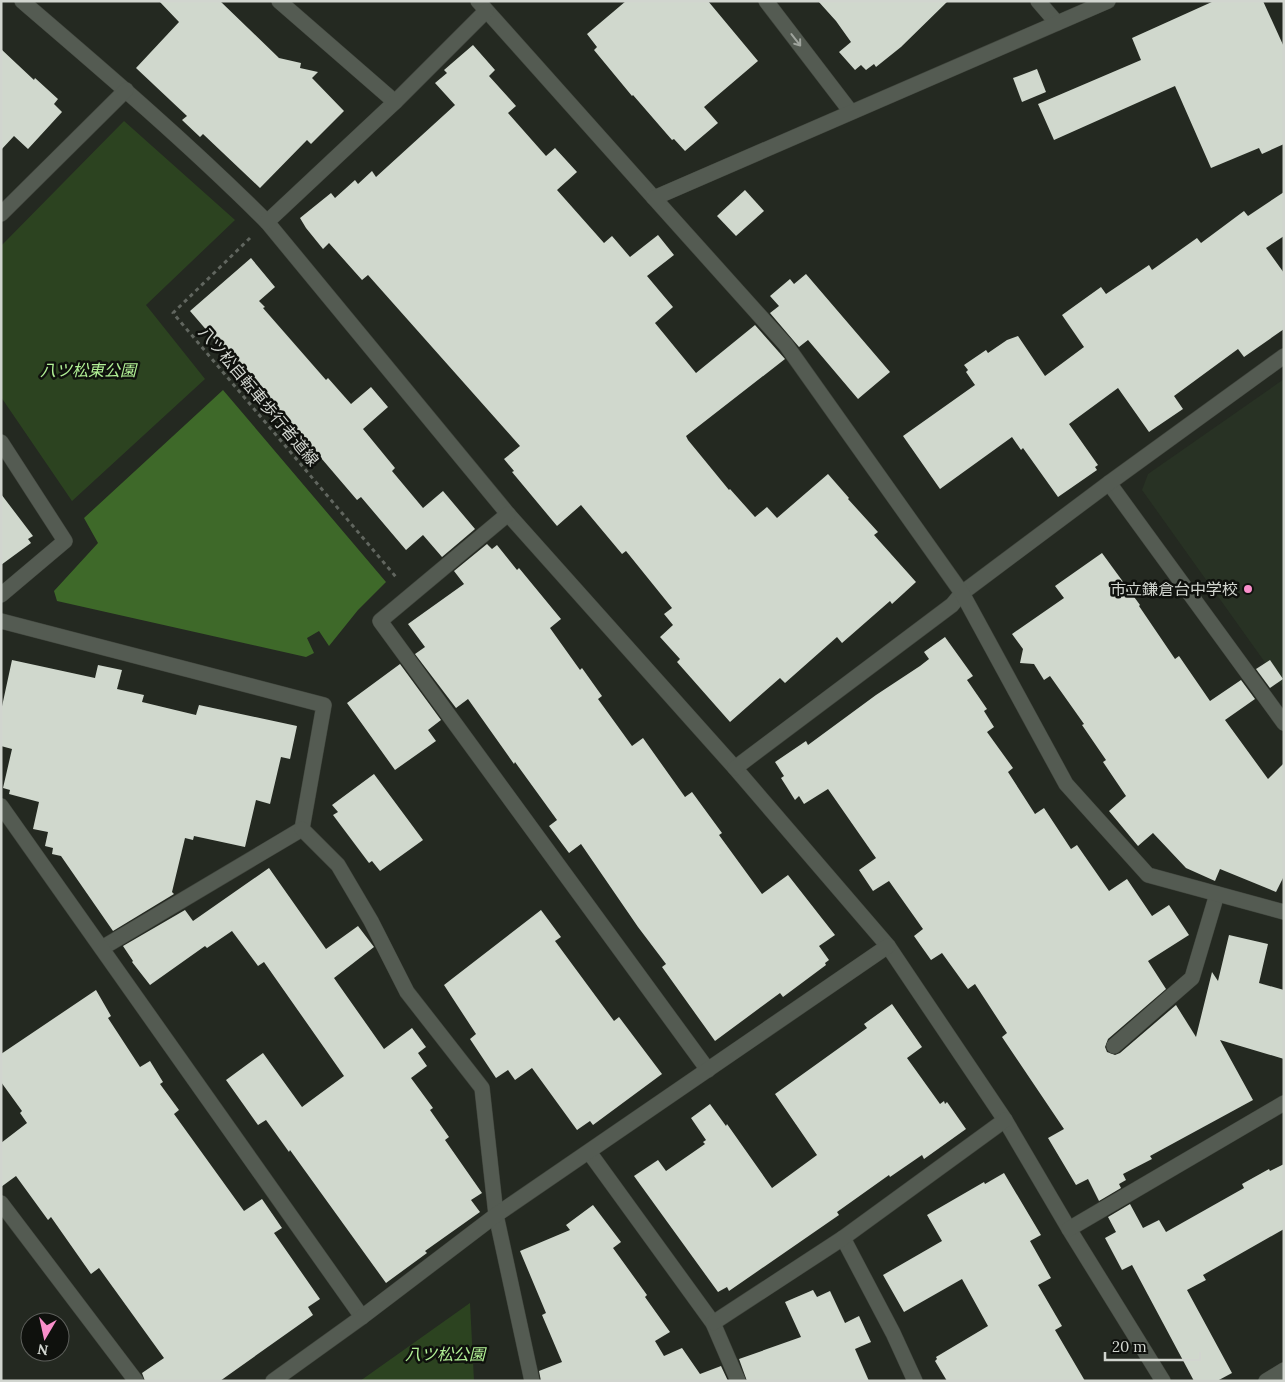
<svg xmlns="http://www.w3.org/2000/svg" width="1285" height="1382" font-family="Lora,'Noto Sans JP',serif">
<rect width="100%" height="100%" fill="#242921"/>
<polygon fill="#283224" points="1284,379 1284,689 1142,490 1148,474"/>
<g fill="#2c4320">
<polygon points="124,121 235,220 146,305 205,379 72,501 1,397 1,246"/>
<polygon points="470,1303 474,1381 360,1381"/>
</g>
<polygon fill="#3e6929" points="223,390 386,582 358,610 329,646 319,631 307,638 314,653 306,657 57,601 54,591 98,543 84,518"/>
<g fill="#d0d8cd">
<polygon points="159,1 220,1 279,58 301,63 300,68 318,72 312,78 344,111 311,144 307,140 260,188 203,134 200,137 182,120 187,116 136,68 179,22"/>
<polygon points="626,1 708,1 758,61 704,107 718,123 685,151 674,139 672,140 633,95 632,96 594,50 597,47 587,34"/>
<polygon points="818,1 948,1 901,47 876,67 874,64 866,70 861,65 855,70 839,52 851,42 836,21"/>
<polygon points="1214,1 1263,1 1284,47 1284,144 1262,154 1259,148 1211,168 1175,86 1054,140 1038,104 1141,60 1132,38"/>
<polygon points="473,45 495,70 489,76 516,106 508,113 546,156 555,148 577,172 557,190 604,243 612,236 630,257 658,235 674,255 647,276 673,307 655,323 696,373 755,325 785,359 686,436 688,440 729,490 730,489 755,517 767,507 777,518 828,474 849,498 848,499 878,532 874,535 916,582 892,604 890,601 842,643 837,637 785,683 780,678 730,722 677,662 680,659 660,637 673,625 664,614 672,608 626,551 622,554 581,505 557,526 512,472 514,471 504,459 520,446 368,275 362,280 329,243 323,249 306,228 300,218 331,193 335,198 355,180 358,184 372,171 376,177 455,105 435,83 447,73 444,70"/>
<polygon points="1,49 34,80 35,78 58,99 54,104 62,112 28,149 14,136 1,150"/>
<polygon points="1037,69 1046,92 1022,102 1013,78"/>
<polygon points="745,190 764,211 736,236 717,216"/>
<polygon points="1284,192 1284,236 1266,248 1284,273 1284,329 1244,357 1238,349 1174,396 1183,409 1149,432 1118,388 1069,424 1098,465 1095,467 1097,470 1058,497 1023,448 1021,450 1012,437 940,489 903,436 975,385 966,372 968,370 964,365 986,350 988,353 1007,340 1018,336 1045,376 1084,347 1062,315 1101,287 1106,294 1149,265 1152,270 1197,238 1201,243 1244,211 1248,216"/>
<polygon points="251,258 275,287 259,301 265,307 263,308 326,380 328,378 351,404 371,387 388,407 363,429 395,468 392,471 423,508 443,491 475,529 442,557 423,535 406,550 361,497 357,500 280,410 277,412 190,311"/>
<polygon points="806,274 890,372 858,399 808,340 799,347 770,313 779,306 770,296 790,279 794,284"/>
<polygon points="1,494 33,536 28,539 31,543 1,565"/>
<polygon points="487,544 492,549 497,545 517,570 519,568 561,619 550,628 580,670 582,668 602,696 598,699 632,746 643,738 685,797 692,792 722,833 719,835 762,894 788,875 835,935 819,946 829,960 825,963 826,965 783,997 780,993 715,1041 662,967 666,964 638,927 581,844 569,853 549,826 557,820 515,762 514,764 468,699 456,708 415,654 425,647 408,624 464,584 454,571"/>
<polygon points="1102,553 1140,605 1139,606 1175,659 1179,656 1210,701 1241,680 1255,699 1225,720 1268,779 1284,763 1284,876 1276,892 1220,869 1215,881 1186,868 1153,833 1138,846 1109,811 1126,796 1103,762 1106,760 1082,725 1084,724 1050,676 1044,680 1034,664 1020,663 1023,649 1012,634 1064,598 1055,586"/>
<polygon points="945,637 973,676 967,680 987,709 984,711 994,727 987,732 1013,768 1008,772 1035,814 1044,808 1071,849 1077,845 1109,891 1127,879 1152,916 1169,905 1189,935 1148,961 1166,989 1108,1039 1105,1047 1107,1052 1115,1055 1120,1053 1176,1005 1196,1037 1212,972 1218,981 1229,935 1268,944 1259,983 1284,990 1284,1059 1220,1040 1253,1100 1150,1156 1152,1159 1123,1174 1126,1180 1119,1184 1121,1188 1099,1201 1088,1179 1076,1185 1048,1138 1064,1129 1002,1037 1007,1033 975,984 968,989 942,953 931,960 914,936 923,929 889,881 873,891 859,870 876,858 828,789 804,804 799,796 795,800 781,778 784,776 775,762 806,741 808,745 876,695 920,666 929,659 924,652"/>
<polygon points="12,660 95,678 98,665 122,670 117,689 144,695 142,702 196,715 199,705 297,726 290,759 281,757 270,804 256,800 245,847 194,836 193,840 185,838 172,892 174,894 113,931 61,856 52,854 53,848 45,846 48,832 33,829 39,802 9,794 10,790 3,788 12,749 1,746 1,711"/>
<polygon points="1270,660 1283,679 1270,688 1256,669"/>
<polygon points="400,664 441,720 428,730 436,741 395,770 347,703"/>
<polygon points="374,774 423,840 380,871 372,861 369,863 333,815 338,812 332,805"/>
<polygon points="269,868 326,949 358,926 374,947 334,978 384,1049 412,1028 426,1047 418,1053 427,1066 411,1078 433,1108 430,1110 449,1137 445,1140 482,1193 471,1200 480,1212 425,1251 427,1253 386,1283 290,1150 289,1152 266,1120 258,1125 226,1080 263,1053 302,1107 344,1076 264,962 258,966 232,931 207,948 205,946 150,985 132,962 133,961 123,946 185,910 193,921"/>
<polygon points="541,910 561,937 555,941 614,1021 619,1017 662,1074 593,1125 590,1121 577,1130 532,1068 515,1080 508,1070 496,1078 470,1039 476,1034 444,985"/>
<polygon points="96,990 111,1016 108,1018 140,1067 150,1061 163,1082 160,1084 179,1110 174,1114 244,1211 262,1199 282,1228 274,1233 320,1299 308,1307 313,1315 220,1381 145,1381 142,1373 164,1358 99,1268 91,1274 51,1217 48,1220 16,1176 1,1187 1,1143 27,1123 20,1113 22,1111 1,1082 1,1054"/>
<polygon points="892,1004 922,1047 907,1058 940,1104 944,1101 945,1104 947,1102 966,1129 924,1159 922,1155 890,1177 889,1175 837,1212 839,1215 729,1291 727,1287 718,1292 634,1176 658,1160 666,1171 705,1144 703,1142 706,1140 691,1118 710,1104 726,1126 727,1124 772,1188 817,1155 775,1094 867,1028 864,1024"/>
<polygon points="1284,1164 1284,1229 1203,1275 1206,1280 1187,1290 1232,1373 1217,1381 1194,1381 1132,1265 1122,1270 1105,1238 1116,1232 1108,1217 1130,1204 1143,1228 1159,1220 1166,1232 1244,1188 1242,1184 1269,1169 1270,1171"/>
<polygon points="1004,1173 1041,1235 1030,1241 1051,1278 1038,1285 1062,1326 1055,1330 1085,1381 947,1381 935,1361 937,1359 936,1357 988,1326 962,1279 904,1312 883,1275 942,1241 927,1215 984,1182 985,1184"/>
<polygon points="593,1205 621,1242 613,1248 647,1295 645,1297 670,1332 655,1341 664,1356 682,1348 700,1374 721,1366 728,1381 541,1381 539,1371 562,1362 542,1315 546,1313 520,1251 570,1230 566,1225"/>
<polygon points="813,1290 817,1297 830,1291 845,1323 859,1316 871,1342 855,1349 869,1381 747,1381 739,1359 801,1337 785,1302"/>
</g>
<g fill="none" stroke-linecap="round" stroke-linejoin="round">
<defs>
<g id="minor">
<path d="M22 1C106 73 189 144 267 222L508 514 735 768 888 946 1005 1120 1069 1229 1163 1381"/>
<polyline points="279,1 395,102"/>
<polyline points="478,1 654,198"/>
<polyline points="766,1 851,112"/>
<polyline points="1038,1 1057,23"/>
<polyline points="1,214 126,90"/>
<polyline points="267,222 395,102 486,11"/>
<polyline points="1,442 65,541 1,595"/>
<polyline points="1109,483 1284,723"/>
<polyline points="508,514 380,621 708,1070"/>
<polyline points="1,621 324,705 302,829 102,948"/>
<polyline points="735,768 952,605 962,593 1109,483 1284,356"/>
<polyline points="1,806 362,1317"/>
<polyline points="302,829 338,865 371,921 407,992 482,1088 496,1215 532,1381"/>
<polyline points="1114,1046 1192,978 1217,894"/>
<polyline points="589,1152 713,1323 738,1381"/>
<polyline points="1,1203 136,1381"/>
<polyline points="1069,1229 1284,1103"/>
<polyline points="843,1238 893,1333 915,1381"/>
<polyline points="713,1323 843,1238 1005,1120"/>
<polyline points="273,1381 362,1317 496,1215 888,946"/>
<polyline points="1266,1381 1284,1370"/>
</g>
<polyline id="tertiary" points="1108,1 654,198 786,345 962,593 1066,784 1148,875 1284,912"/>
</defs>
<use href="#minor" stroke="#40453d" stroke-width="16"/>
<use href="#tertiary" stroke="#40453d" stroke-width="16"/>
<polyline stroke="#61665f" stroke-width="3" stroke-dasharray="4 4" stroke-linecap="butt" points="250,238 173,313 396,577"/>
<use href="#minor" stroke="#545b52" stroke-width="15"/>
<use href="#tertiary" stroke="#545b52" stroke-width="15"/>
</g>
<defs><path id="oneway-shaft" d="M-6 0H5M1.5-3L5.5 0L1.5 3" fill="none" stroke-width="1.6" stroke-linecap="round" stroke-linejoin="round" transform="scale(1.25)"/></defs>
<use stroke="#9fa49d" href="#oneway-shaft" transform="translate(796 40) rotate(52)"/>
<circle fill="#f98fca" stroke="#0f110d" stroke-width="2" cx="1248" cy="589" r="5"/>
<g text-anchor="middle" stroke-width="5" stroke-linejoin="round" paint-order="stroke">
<g font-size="16" font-style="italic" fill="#b1f095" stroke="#0f110d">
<text x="88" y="376">八ツ松東公園</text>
<text x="445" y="1360">八ツ松公園</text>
</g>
<g font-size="16" fill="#d1d5cf" stroke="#0f110d">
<text transform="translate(259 396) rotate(50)" y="6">八ツ松自転車歩行者道線</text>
</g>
<g font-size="16" fill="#d1d5cf" stroke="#0f110d" text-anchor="end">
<text x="1238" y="595">市立鎌倉台中学校</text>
</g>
</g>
<rect width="1285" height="1382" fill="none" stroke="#d1d5cf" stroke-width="5"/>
<g transform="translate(45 1337) rotate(189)"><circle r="24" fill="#0f110d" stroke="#5d5f5b"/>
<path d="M0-4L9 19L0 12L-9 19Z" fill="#f98fca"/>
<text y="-8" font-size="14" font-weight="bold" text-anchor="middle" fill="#d1d5cf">N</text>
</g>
<path d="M1105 1352v8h95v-8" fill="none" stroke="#d1d5cf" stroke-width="2.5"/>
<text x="1112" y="1352" font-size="15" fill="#d1d5cf" stroke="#0f110d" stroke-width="4" paint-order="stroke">20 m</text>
</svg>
